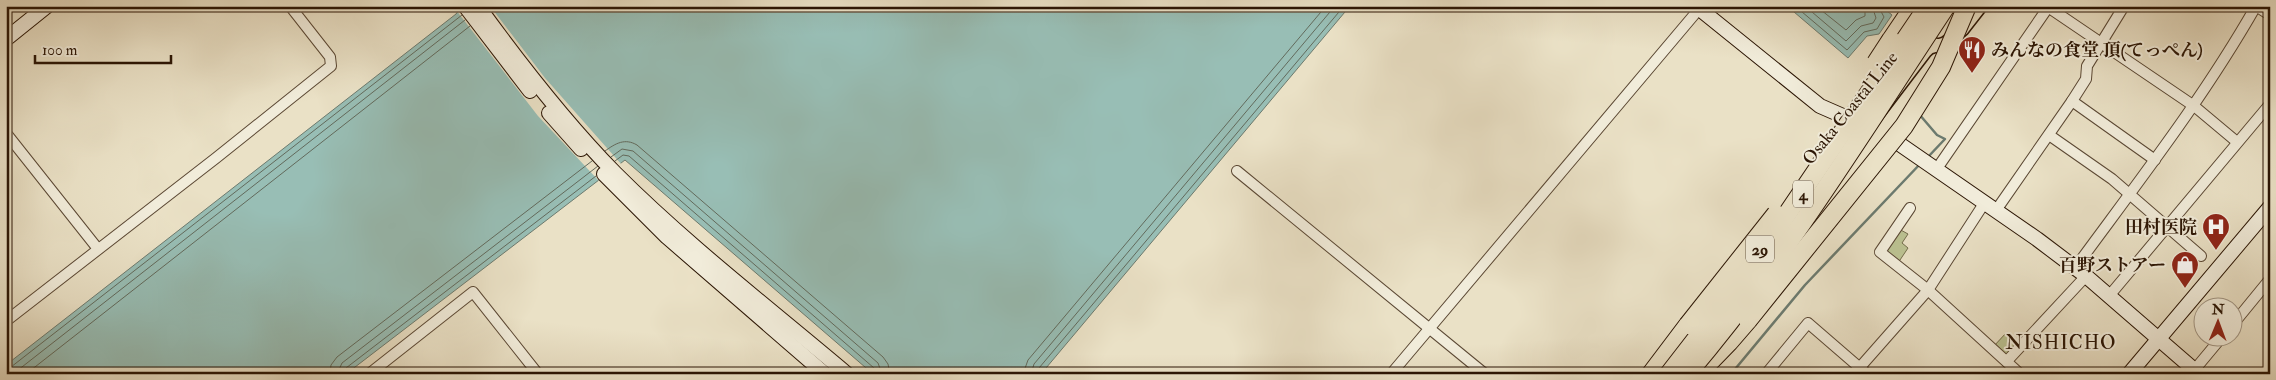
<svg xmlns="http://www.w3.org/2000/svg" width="2276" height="380" font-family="'IM FELL Double Pica','Noto Serif JP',serif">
<rect width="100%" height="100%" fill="#eae1c6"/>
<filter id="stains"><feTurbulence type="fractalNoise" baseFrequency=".004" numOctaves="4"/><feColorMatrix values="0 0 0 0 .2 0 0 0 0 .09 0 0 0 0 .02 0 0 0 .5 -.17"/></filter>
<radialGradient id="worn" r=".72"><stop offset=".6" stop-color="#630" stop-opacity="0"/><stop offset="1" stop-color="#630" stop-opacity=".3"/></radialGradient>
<g fill="#bbc292" stroke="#736c4b">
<polygon points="1899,229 1908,234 1902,243 1908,248 1898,263 1883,252"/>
<polygon points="2007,332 2021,345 2007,360 1993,347"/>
</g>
<g fill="#98beb5" stroke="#6c7a6e">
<polygon points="462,6 1350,6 1041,374 873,374 625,160 346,374 6,374 6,365 456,14"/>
<polygon points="1787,6 1881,6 1892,15 1879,34 1867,36 1848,58"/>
</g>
<polygon fill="#eae1c6" points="459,6 490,6 545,78 622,165 600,182 538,116 456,10"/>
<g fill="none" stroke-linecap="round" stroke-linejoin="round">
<g stroke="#626a5c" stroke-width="1">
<polyline points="1795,6 1847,50 1864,32 1877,29 1884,17 1878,6"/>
<polyline points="1805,6 1846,41 1861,26 1873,23 1876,18 1872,6"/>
<polyline points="1816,6 1846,30 1856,20 1865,16 1865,6"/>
<path d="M605 151C616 143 625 138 637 145L883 357 888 364 890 374"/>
<polyline points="611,157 622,149 633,151 878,363 882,374"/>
<polyline points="615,161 623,155 629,156 874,368 876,374"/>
<polyline points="6,369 11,367 462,15"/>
<polyline points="13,374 465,20"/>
<polyline points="26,374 470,26"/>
<polyline points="330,374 331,365 337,357 592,161"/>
<polyline points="337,374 342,363 598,166"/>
<polyline points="344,374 346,368 596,176"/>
<polyline points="1023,374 1028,360 1326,6"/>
<polyline points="1031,374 1034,364 1335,6"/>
<polyline points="1037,374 1039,368 1344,6"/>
</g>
<g stroke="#6c7a6e" stroke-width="2.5">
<polyline points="1919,114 1937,135 1945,139 1927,158"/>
<polyline points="1731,374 1805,285 1921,163"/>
</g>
<defs>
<g id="street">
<polyline points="2256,6 2270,15"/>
<polyline points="2048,7 2194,106 2237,142"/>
<polyline points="2072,101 2155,160"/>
<polyline points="6,133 98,249"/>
<polyline points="2049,135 2112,179 2201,256"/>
<polyline points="1936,170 2049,6"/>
<polyline points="1237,171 1485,374"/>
<polyline points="1910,208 1880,252 1928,290 2020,374"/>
<polyline points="1997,209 2072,101 2086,79 2087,66 2124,6"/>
<path d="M2075 268C2138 182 2203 99 2256 6"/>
<polyline points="2109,296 2270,104"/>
<polyline points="6,321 216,158 331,66 330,57 290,6"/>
<polyline points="2234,323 2270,279"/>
<polyline points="2007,361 2086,276"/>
<polyline points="369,374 473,292 538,374"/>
<polyline points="1391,374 1699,9"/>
<polyline points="1766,374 1808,323 1867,374"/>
<polyline points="1854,374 1928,290 1985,202"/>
<polyline points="2191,374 2221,338"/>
</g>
<g id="secondary">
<polyline points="465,6 530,91"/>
<path d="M478 6C520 64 565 122 615 173 687 245 769 308 847 374"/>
<polyline points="1696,6 1820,106 1859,123"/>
<polyline points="6,39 47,6"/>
<polyline points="549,113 581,149"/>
<polyline points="1885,134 2037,239 2086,276 2199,374"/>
<polyline points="604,174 667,237 825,374"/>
<polyline points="2129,374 2270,207"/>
</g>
<g id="primary">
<polyline points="1961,29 1979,6"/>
<polyline points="1938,30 1958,6"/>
<polyline points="1793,250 1937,61"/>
</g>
<g id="highway">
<polyline points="1891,40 1914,6"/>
<polyline points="1651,374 1688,325"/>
<polyline points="1698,374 1729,342 1748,320"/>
</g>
</defs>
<use href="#street" stroke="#5b4834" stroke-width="12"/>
<use href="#secondary" stroke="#2b1504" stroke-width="16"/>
<use href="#primary" stroke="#2b1504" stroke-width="18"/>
<use href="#highway" stroke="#2b1504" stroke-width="20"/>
<use href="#street" stroke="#f1ecda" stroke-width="10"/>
<use href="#secondary" stroke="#f1ecda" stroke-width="14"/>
<use href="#primary" stroke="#eae1c6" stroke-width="15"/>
<use href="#highway" stroke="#eae1c6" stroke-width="18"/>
<defs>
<g id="highway-bridge">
<polyline points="1876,63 1891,40"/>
<polyline points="1748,320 1904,126 1941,67 1967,6"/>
<polyline points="1688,325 1776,214"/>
<polyline points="1669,374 1748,272 1928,6"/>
<path d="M1687 374C1785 259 1863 131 1946 6"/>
</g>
</defs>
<use href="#highway-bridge" stroke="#2b1504" stroke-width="20" stroke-linecap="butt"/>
<use href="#highway-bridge" stroke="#eae1c6" stroke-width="18"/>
</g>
<defs>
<symbol id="restaurant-pin" viewBox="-11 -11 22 30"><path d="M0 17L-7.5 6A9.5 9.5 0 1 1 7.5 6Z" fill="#8f2418" stroke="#f1ecda"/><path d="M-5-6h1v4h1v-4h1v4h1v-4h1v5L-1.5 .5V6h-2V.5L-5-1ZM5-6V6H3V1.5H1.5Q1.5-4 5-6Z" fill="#fff"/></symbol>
<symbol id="hospital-pin" viewBox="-11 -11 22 30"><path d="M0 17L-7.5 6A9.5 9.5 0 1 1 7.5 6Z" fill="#8f2418" stroke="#f1ecda"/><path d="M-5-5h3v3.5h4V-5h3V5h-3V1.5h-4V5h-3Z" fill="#fff"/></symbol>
<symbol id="shop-pin" viewBox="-11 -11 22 30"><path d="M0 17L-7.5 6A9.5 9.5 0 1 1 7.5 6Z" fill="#8f2418" stroke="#f1ecda"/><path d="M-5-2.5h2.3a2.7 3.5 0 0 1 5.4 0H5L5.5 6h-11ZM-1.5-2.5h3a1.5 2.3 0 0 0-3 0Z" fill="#fff"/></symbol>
</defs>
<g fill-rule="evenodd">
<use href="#restaurant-pin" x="1956" y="34" width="32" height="43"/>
<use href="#hospital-pin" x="2200" y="211" width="32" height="43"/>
<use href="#shop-pin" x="2169" y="249" width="32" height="43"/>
</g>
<g text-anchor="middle" stroke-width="4" stroke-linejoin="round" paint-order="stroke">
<g fill="#f1ecda" stroke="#665644" stroke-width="1">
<rect x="1793" y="180.5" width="20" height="27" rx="4"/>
<rect x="1746" y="235.5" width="28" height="27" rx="4"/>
</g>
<g font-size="16" font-weight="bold" fill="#2b1504">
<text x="1803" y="200">4</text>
<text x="1760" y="255">29</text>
</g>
<g font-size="18" font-weight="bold" fill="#2b1504" stroke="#f1ecda" text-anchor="end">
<text x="1991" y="56" text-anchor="start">みんなの食堂 頂(てっぺん)</text>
<text x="2197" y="233">田村医院</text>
<text x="2166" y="271">百野ストアー</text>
</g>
<g font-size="18" fill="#2b1504" stroke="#f1ecda">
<text transform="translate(1850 108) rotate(-51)" y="6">Osaka Coastal Line</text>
</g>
<g font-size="19" letter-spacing="1" fill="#2b1504" stroke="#f1ecda">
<text x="2061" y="349">NISHICHO</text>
</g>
</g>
<rect width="2276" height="380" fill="none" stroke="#eae1c6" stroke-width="25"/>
<rect x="8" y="8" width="2261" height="365" fill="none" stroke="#2b1504" stroke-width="2.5"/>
<rect x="12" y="12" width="2251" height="355" fill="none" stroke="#2b1504"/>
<g transform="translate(2218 322) rotate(1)"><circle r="24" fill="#f1ecda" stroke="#a29684"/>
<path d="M0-4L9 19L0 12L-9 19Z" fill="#8f2418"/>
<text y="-8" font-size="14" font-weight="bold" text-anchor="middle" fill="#2b1504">N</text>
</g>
<path d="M35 55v8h136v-8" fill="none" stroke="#2b1504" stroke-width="2.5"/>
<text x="42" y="55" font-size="15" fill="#2b1504" stroke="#f1ecda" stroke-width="4" paint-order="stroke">100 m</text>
<rect width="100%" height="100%" filter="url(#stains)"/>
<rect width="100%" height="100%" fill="url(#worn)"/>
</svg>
